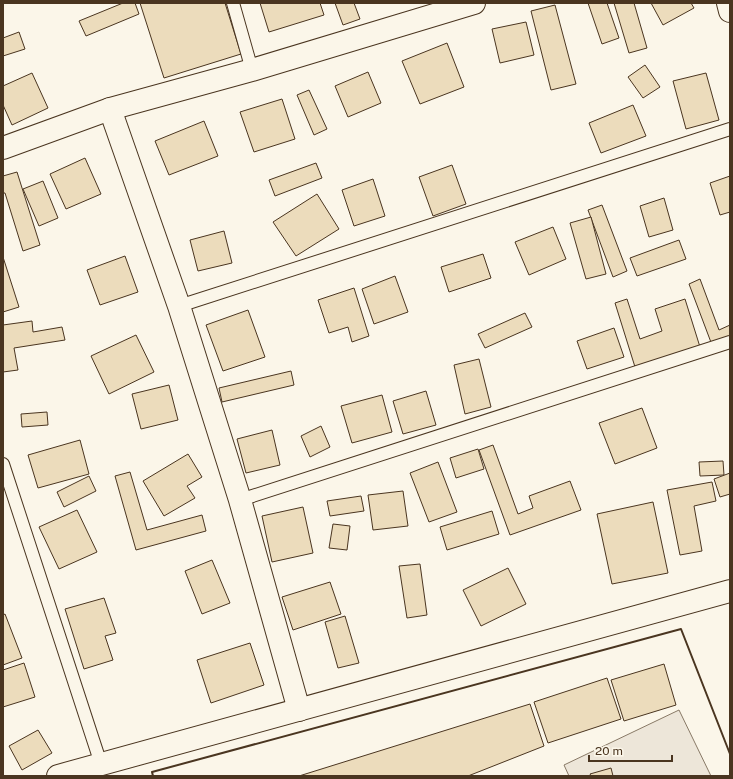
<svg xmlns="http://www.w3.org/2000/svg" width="733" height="779" font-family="'Public Sans',sans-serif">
<rect width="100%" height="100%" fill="#fbf6e9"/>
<polygon fill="#ede6d9" stroke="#887966" points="679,710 711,776 569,776 564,765"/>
<g fill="#ecdcbc" stroke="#4a3520">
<polygon points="123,3 135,3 139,14 86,36 79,21"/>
<polygon points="140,3 225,3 241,54 164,78"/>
<polygon points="260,3 320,3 324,15 269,32"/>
<polygon points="335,3 354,3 360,19 343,25"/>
<polygon points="588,3 607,3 619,38 602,44"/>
<polygon points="614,3 634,3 647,48 629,53"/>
<polygon points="651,3 691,3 694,8 663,25"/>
<polygon points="555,5 576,84 551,90 531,11"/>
<polygon points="526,22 534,55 500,63 492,29"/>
<polygon points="19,32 25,49 3,56 3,38"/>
<polygon points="447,43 464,87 420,104 402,61"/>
<polygon points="645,65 660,87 643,98 628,77"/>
<polygon points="368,72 381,103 348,117 335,86"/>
<polygon points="32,73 48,108 12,125 3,105 3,86"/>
<polygon points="706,73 719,120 686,129 673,81"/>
<polygon points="309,90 327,129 314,135 297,95"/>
<polygon points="282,99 295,139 254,152 240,112"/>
<polygon points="633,105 646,136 601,153 589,123"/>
<polygon points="204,121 218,156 169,175 155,141"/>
<polygon points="85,158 101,194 66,209 50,174"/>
<polygon points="316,163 322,178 275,196 269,180"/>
<polygon points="452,165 466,204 433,216 419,177"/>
<polygon points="17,172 40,245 23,251 5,193 3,193 3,176"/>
<polygon points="730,176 730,212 720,215 710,183"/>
<polygon points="373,179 385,216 354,226 342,190"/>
<polygon points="43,181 58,218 39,226 23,189"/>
<polygon points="317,194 339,229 296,256 273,222"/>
<polygon points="664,198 673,230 649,237 640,206"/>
<polygon points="602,205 627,271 613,277 588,210"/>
<polygon points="591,217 606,274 586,279 570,223"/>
<polygon points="553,227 566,259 529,275 515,242"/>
<polygon points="224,231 232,263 198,271 190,240"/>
<polygon points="679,240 686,259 637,276 630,258"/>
<polygon points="483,254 491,278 449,292 441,267"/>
<polygon points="125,256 138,292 100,305 87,270"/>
<polygon points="3,257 19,307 3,312"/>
<polygon points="395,276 408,312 374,324 362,289"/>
<polygon points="700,279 719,330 730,325 730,339 712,345 689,284"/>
<polygon points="354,288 369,336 352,342 348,327 329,333 318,300"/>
<polygon points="627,299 640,339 662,331 655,309 685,299 700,347 635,367 615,303"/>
<polygon points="248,310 265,357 223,371 206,325"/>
<polygon points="525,313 532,327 485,348 478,334"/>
<polygon points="32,321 33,332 62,327 65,340 14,348 18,370 3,372 3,325"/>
<polygon points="614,328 624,357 587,369 577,341"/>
<polygon points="136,335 154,372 109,394 91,356"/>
<polygon points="479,359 491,407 465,414 454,365"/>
<polygon points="291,371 294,385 222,402 219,388"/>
<polygon points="169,385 178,420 141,429 132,394"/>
<polygon points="426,391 436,425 403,434 393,401"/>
<polygon points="382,395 392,432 352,443 341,406"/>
<polygon points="642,408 657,448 615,464 599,423"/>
<polygon points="47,412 48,425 22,427 21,414"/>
<polygon points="321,426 330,447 310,457 301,436"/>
<polygon points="272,430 280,465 246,473 237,439"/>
<polygon points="80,440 89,474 38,488 28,455"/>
<polygon points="493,445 518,514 533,508 529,496 570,481 581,510 510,535 479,450"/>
<polygon points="478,449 484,469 456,478 450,458"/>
<polygon points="188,454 202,477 187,486 195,498 164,516 143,481"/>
<polygon points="723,461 724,475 700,476 699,462"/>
<polygon points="438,462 457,512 429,522 410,473"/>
<polygon points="130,472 147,530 202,515 206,531 136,550 115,476"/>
<polygon points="730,473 730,494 720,497 714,479"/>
<polygon points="89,476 96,491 64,507 57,492"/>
<polygon points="712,482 716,501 694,506 702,551 680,555 667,490"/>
<polygon points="403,491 408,526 373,530 368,495"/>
<polygon points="361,496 364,511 330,516 327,501"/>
<polygon points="653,502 668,573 612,584 597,514"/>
<polygon points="303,507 313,553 272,562 262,516"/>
<polygon points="77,510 97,552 59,569 39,527"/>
<polygon points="492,511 499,534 447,550 440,527"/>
<polygon points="333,524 350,526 347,550 329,548"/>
<polygon points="212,560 230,603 202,614 185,571"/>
<polygon points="420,564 427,615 407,618 399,566"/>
<polygon points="508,568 526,604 481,626 463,590"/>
<polygon points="330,582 341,614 293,630 282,597"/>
<polygon points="104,598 116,633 105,636 113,660 84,669 65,609"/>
<polygon points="5,614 22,658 3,665 3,615"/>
<polygon points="345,616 359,663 338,668 325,622"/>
<polygon points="250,643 264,685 211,703 197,660"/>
<polygon points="24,663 35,697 3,707 3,670"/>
<polygon points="664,664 676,705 624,721 611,680"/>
<polygon points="607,678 621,719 548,743 534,702"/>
<polygon points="530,704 544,746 468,776 299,776"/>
<polygon points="38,730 52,753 22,770 9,746"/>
<polygon points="611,768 613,776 591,776 590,774"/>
</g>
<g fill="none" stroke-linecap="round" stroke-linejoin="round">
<defs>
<g id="lane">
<polyline points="233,3 252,70"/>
<polyline points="179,306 730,129"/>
<polyline points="3,464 101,764"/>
<polyline points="240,500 730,342"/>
</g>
<g id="street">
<polyline points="728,3 730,11"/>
<polyline points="110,109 179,306 240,500 299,710"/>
<polyline points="3,148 110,109 252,70 474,3"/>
<polyline points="58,776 730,591"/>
</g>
</defs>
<use href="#lane" stroke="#4a3520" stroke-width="14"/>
<use href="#street" stroke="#4a3520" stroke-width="24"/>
<use href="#lane" stroke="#fbf6e9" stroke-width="12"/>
<use href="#street" stroke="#fbf6e9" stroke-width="22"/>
<polyline stroke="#4a3520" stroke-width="2" points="153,776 152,772 681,629 730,754"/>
</g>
<rect width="733" height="779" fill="none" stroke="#4a3520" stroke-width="8"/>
<path d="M589 755v6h83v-6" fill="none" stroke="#4a3520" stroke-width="2"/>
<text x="595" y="755" font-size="12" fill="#4a3520" stroke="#fbf6e9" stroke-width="3" paint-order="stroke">20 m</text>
</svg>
